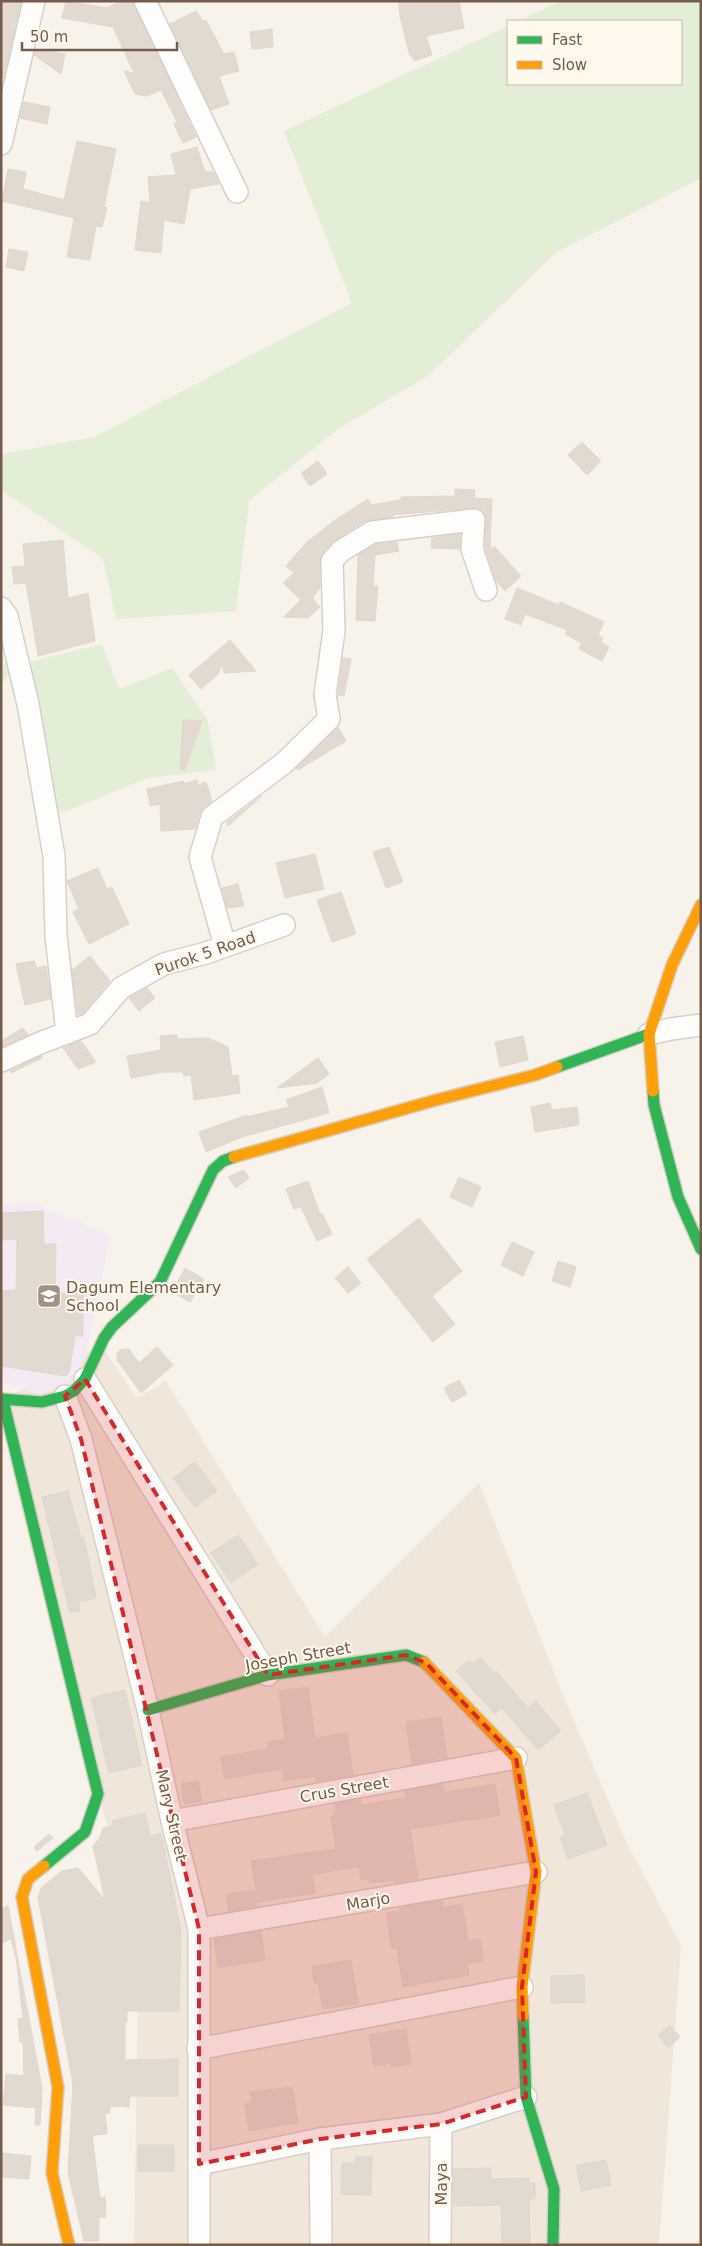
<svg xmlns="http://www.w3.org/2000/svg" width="702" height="2246" font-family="'DejaVu Sans',sans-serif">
<rect width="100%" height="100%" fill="#f7f3eb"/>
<polygon fill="#f0e6d9" points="101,1345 137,1398 166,1381 325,1637 479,1483 567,1705 626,1841 681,1946 659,2245 134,2245 139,1932 98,1794 3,1400"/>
<polygon fill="#f4eaf3" points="32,1203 111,1235 85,1358 69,1383 40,1394 1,1381 1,1205"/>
<g fill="#e3eed6">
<polygon points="561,1 701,1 701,178 557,252 428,376 338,429 249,501 236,611 116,619 103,559 1,490 1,454 94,437 352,303 284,131 508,26 508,84 681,84 681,21 519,21"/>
<polygon points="102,644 119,689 172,668 208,721 216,770 148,778 54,816 26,663"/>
<polygon points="1,659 11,670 1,685"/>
</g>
<g fill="#e2d9d0" stroke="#e0d7cd">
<polygon points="1,1 21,1 3,79 1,78"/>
<polygon points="66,1 107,8 120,1 133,1 196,137 183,143 174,124 177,122 161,90 147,96 135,94 124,71 134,73 113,27 62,18"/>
<polygon points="399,1 459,1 464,28 426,36 432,55 414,61 412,56 410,56 400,16"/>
<polygon points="196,11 203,21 206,20 224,54 234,52 239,71 219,76 229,104 211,110 170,24"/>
<polygon points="272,29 273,47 252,49 250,32"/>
<polygon points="36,49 65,54 61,74 34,55"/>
<polygon points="24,102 50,107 47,124 20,118"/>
<polygon points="77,141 116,149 104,207 107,208 102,227 96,226 90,260 67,257 74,218 2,201 8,169 26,172 23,189 64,200"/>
<polygon points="197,147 205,172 213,172 219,184 190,189 184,224 164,220 161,253 135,250 141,201 150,203 148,177 176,175 171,154"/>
<polygon points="9,249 28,252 24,271 6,267"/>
<polygon points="582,442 601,461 587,475 568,455"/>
<polygon points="318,461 327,474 310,486 301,473"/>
<polygon points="455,489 475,490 474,498 492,499 490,550 494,546 521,576 505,591 496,581 485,547 486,520 485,513 480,509 473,508 393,515 393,517 365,521 332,542 323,553 320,561 320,588 312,598 320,607 308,618 284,617 301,600 283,583 294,573 286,566 307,542 334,521 368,499 371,505 401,500 401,497 455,496"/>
<polygon points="460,534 460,549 431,548 432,538"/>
<polygon points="63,540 68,598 88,593 95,641 38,656 26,583 14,584 12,567 25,566 23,544"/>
<polygon points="397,542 399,551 375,555 373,586 378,586 375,621 356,620 358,555 376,544"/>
<polygon points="517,588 559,605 560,602 604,622 598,635 603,638 601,642 609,647 602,661 579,649 582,643 565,634 567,630 525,614 521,625 505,619"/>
<polygon points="230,640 256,671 224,673 222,664 218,674 201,689 189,675"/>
<polygon points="343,658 351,659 344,696 338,695"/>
<polygon points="183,720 202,721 185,770 180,769"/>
<polygon points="338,727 346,741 298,770 296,768"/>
<polygon points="197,780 198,785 206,782 212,801 200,813 195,829 161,831 160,804 150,806 147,789 184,781 184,784"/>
<polygon points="262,796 228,826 227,822"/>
<polygon points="389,847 403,882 386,888 373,852"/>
<polygon points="315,854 324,889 285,898 276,863"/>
<polygon points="98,868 107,889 112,887 129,924 89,944 73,912 79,909 67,881"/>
<polygon points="238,884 244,906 227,908 222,888"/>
<polygon points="341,892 356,934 332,942 317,900"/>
<polygon points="90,956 110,981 83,1013 78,1015 72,970"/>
<polygon points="34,961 36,968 46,966 51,999 25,1005 16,964"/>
<polygon points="147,988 155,998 139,1011 129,998"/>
<polygon points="23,1028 28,1035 1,1047 1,1041"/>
<polygon points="177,1035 177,1039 208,1038 228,1047 232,1076 238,1075 240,1093 194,1100 191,1075 184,1076 183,1072 163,1072 131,1078 127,1056 161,1050 160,1036"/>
<polygon points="523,1036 528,1060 500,1067 495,1042"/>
<polygon points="81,1041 96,1062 78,1069 63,1048"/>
<polygon points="41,1056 42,1058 11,1073 10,1071"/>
<polygon points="318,1058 329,1074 317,1083 277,1088"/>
<polygon points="322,1087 329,1113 242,1137 206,1152 199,1132 247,1115 247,1117 289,1107 286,1100"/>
<polygon points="550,1103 552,1110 577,1107 579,1125 535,1132 531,1107"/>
<polygon points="244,1170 249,1178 236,1188 228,1177"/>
<polygon points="459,1177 481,1187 472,1207 450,1197"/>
<polygon points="308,1181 320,1214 322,1213 332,1234 317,1241 301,1207 294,1209 286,1189"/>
<polygon points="43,1211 44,1244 56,1244 55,1293 83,1293 83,1336 75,1336 69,1373 66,1376 1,1366 1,1291 16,1290 17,1239 1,1240 1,1213"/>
<polygon points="419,1218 462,1271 432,1296 455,1324 433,1342 367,1259"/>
<polygon points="512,1242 534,1252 523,1276 501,1265"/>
<polygon points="558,1261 576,1267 570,1287 552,1281"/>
<polygon points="348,1267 361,1283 348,1293 335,1278"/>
<polygon points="185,1268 204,1279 190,1302 172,1292"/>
<polygon points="157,1347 173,1365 141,1393 117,1360 117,1353 122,1349 129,1349 139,1363"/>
<polygon points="459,1380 467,1394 452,1402 444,1388"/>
<polygon points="195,1462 217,1491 195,1507 173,1478"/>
<polygon points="68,1491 81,1538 84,1537 96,1598 78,1602 80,1611 70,1613 42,1497"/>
<polygon points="238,1535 258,1564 231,1583 211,1553"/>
<polygon points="481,1658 494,1673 496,1671 528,1708 536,1701 561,1731 538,1750 502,1708 495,1714 456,1671 469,1660 473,1664"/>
<polygon points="308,1687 315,1738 347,1733 353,1775 316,1781 315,1776 284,1781 282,1769 225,1779 221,1757 268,1749 267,1742 285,1739 279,1691"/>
<polygon points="125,1690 142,1765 109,1773 91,1698"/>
<polygon points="441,1717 447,1757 412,1764 406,1722"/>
<polygon points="198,1781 202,1801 184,1804 181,1784"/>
<polygon points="443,1784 445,1792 495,1784 500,1815 410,1829 418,1879 395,1883 394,1880 370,1883 369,1879 361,1880 359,1867 312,1874 315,1893 258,1902 251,1861 336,1849 331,1816 336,1815 335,1804 361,1799 362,1805 406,1798 405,1791"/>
<polygon points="587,1793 607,1845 568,1859 560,1837 565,1835 554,1805"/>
<polygon points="145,1813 150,1836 161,1833 181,1929 179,2011 127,2011 127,2022 125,2021 125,2060 178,2059 178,2096 130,2096 129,2107 110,2106 110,2113 105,2113 107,2134 92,2135 100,2198 105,2197 106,2217 99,2217 99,2241 84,2241 68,2172 73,2084 38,1898 41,1888 62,1871 78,1868 105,1900 93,1846 100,1838 103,1828 113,1826 112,1821"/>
<polygon points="49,1834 53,1838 37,1851 34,1847"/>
<polygon points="255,1890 257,1906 229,1911 226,1895"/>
<polygon points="442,1901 443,1907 462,1904 468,1941 480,1939 483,1961 467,1963 469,1975 403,1987 397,1948 392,1949 386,1913 400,1911 400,1908"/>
<polygon points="8,1906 42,2088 40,2125 35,2125 36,2108 3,2105 6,2074 24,2076 23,2042 20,2042 18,2019 23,2018 16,1958 11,1939 1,1943 1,1909"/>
<polygon points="261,1931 265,1960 218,1968 214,1939"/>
<polygon points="351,1960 358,2004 323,2009 318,1983 314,1983 312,1966"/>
<polygon points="584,1975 585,2002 551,2003 551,1976"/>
<polygon points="670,2025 680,2037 668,2048 658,2035"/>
<polygon points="406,2029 411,2064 391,2067 391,2063 374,2066 369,2035"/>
<polygon points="292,2087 298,2123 249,2131 245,2104 252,2103 250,2092"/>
<rect x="138" y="2145" width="36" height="26"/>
<polygon points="1,2153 31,2156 29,2179 1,2177"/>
<polygon points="356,2156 372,2157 371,2195 341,2194 342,2163 355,2163"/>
<polygon points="606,2160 611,2185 581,2191 576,2165"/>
<polygon points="491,2168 491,2179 529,2178 529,2183 535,2183 535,2199 529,2199 530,2245 502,2245 501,2205 454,2206 453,2169"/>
</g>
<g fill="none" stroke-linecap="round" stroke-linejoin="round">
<defs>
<g id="street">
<polyline points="145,1 237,192"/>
<polyline points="1,144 34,1"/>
<polyline points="1,608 7,616 28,704 54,856 56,936 67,1033"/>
<polyline points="225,946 200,857 212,817 284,763 329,719 325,695 334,631 332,561 341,551 372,532 474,520 472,549 486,590"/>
<polyline points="649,1034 671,1029 701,1025"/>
<polyline points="1,1061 40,1043 90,1024 121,988 164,964 206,953 284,925"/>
<polyline points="85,1379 268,1675"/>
<polyline points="65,1396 81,1439 148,1710 172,1821 199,1929 199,2245"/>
<polyline points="172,1821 516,1758"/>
<polyline points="199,1929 536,1872"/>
<polyline points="198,2049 522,1987"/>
<polyline points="320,2139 321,2245"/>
<polyline points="199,2164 320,2139 441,2124 526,2097"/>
<polyline points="440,2245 441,2124"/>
</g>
<g id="fast">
<polyline points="557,1067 649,1034"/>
<polyline points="653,1091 654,1105 678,1197 701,1249"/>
<polyline points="1,1399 42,1402 65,1396 74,1391 85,1379 104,1338 112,1327 160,1282 213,1170 223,1161 234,1157"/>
<polyline points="3,1400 98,1794 85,1832 44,1866"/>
<polyline points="148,1710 268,1675 406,1655 424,1662"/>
<polyline points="523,2016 526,2097 554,2189 553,2245"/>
</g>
<g id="slow">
<polyline points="653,1091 649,1034 672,965 701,905"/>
<polyline points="234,1157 436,1100 535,1075 557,1067"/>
<polyline points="424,1662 516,1758 536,1872 522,1987 523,2016"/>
<polyline points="44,1866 28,1879 22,1897 58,2087 52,2173 69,2245"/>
</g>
</defs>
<use href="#street" stroke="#d6d0c9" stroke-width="24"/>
<use href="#fast" stroke="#d6cfc8" stroke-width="14"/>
<use href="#slow" stroke="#d6cfc8" stroke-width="14"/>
<use href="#street" stroke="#fefdfc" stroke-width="21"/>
<use href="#fast" stroke="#30b455" stroke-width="11"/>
<use href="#slow" stroke="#ff9f0a" stroke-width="11"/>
</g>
<path fill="#d62828" fill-opacity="0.2" stroke="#d62828" stroke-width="4" stroke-dasharray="10 6" stroke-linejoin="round" d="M85 1379 268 1675 406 1655 426 1663 516 1758 536 1872 522 1987 526 2097 441 2124 320 2139 199 2164V1929L81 1439 65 1396Z"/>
<defs>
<symbol id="school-square" viewBox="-11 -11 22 22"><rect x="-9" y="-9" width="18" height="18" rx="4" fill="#a39183" stroke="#fff9ed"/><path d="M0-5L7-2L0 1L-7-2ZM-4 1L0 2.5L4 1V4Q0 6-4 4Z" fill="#fff"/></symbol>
</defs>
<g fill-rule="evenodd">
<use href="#school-square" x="35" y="1282" width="28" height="28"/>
</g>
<g text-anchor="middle" stroke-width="4" stroke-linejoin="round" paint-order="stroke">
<g font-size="16" fill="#765c4b" stroke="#fff9ed">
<text transform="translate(205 953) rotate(-19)" y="6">Purok 5 Road</text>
<text transform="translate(298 1656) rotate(-10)" y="6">Joseph Street</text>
<text transform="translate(344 1789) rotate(-10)" y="6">Crus Street</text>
<text transform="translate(172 1815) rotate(77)" y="6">Mary Street</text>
<text transform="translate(368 1901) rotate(-10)" y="6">Marjo</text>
<text transform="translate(441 2184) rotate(-90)" y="6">Maya</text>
</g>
<g font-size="16" fill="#765c4b" stroke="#fff9ed" text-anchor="start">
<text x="66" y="1293">Dagum Elementary<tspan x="66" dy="18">School</tspan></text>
</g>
</g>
<rect width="702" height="2246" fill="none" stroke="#765c4b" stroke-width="5"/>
<rect x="507" y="20" width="175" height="65" fill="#fff9ed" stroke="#c8baac"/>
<rect x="517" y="36" width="25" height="8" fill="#30b455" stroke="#c8baac"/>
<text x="552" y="45" font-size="15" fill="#765c4b">Fast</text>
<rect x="517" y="61" width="25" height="8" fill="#ff9f0a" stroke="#c8baac"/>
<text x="552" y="70" font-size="15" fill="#765c4b">Slow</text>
<path d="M22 42v8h155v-8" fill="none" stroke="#765c4b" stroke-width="2.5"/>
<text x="30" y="42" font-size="15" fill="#765c4b" stroke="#fff9ed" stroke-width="4" paint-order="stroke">50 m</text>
</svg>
